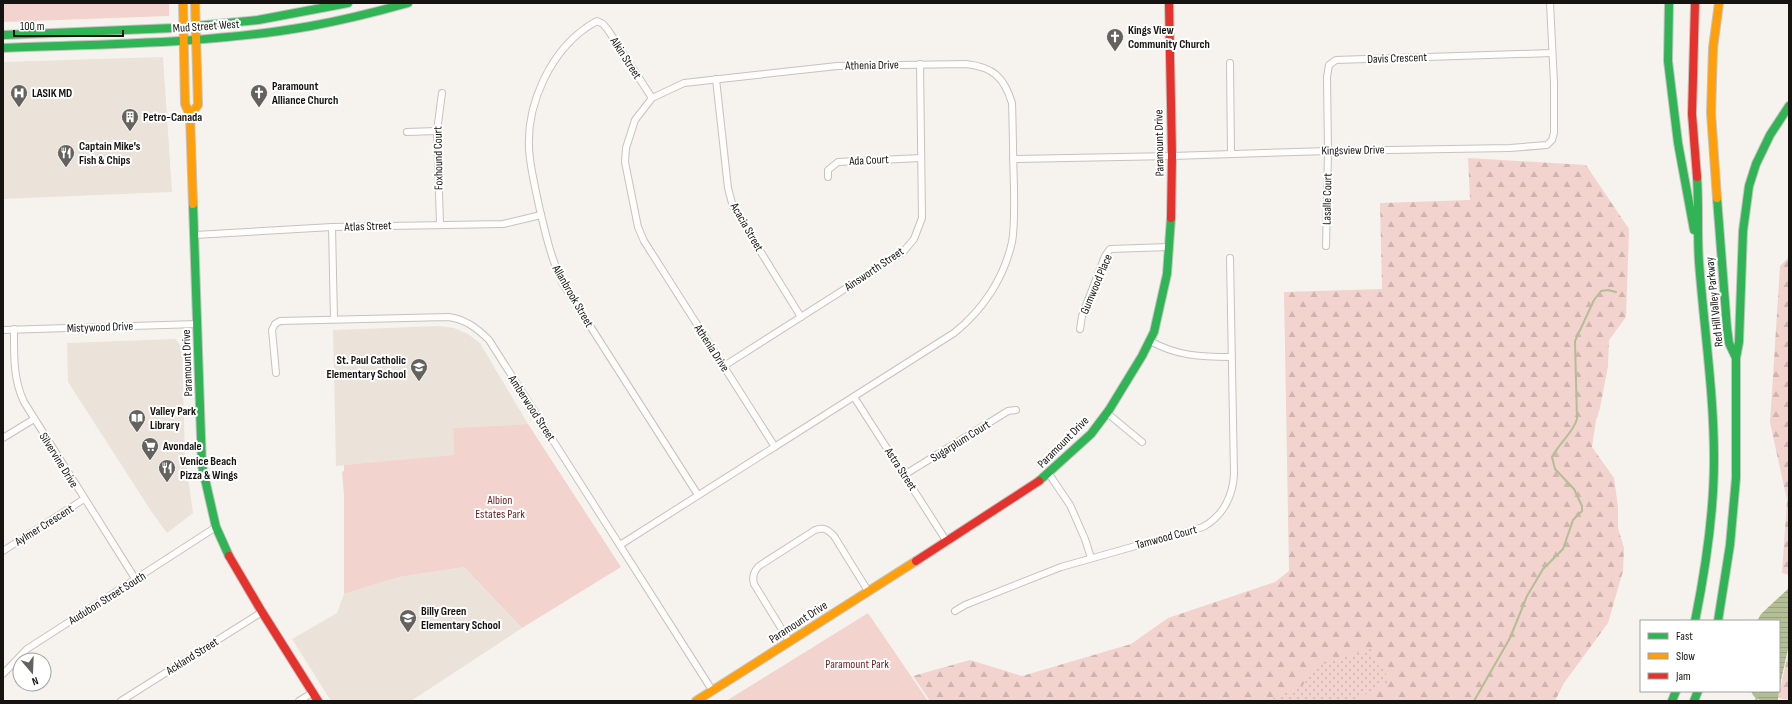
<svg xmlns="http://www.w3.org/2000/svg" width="1792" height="704" font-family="'Sofia Sans Condensed',sans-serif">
<defs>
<pattern id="grass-dots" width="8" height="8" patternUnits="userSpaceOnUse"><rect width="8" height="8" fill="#f3d3cd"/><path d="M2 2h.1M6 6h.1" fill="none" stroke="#d0b4af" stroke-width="1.8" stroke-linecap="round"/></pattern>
<pattern id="forest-firs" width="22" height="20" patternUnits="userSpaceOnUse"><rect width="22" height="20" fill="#f3d3cd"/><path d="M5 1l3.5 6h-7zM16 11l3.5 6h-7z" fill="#d0b4af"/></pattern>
<pattern id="water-rules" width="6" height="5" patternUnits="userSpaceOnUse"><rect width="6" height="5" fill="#b4be94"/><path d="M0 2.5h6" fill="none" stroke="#9aa27f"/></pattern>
</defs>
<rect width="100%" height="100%" fill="#f6f3ee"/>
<g fill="#ebe3da">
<polygon points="163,57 172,192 3,199 3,62"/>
<polygon points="439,326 454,328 468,334 480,343 528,424 453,428 454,456 336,466 333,330"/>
<polygon points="175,339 182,347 185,455 193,513 167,533 153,514 68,382 67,343"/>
<polygon points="464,567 522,628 411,701 331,701 292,639 337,613 344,594 399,577"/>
</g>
<polygon fill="url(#grass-dots)" points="1378,636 1414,701 1240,701"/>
<g fill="url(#forest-firs)">
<polygon points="1468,158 1586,165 1629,229 1626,317 1609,340 1608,366 1600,408 1596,420 1592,447 1614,478 1618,507 1618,528 1624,548 1623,571 1608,623 1564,683 1555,701 1353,701 1388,682 1385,670 1376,664 1371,648 1317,666 1303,685 1267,701 930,701 913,676 970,660 1022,676 1131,644 1168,618 1275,582 1289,571 1284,292 1382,289 1380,203 1470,200"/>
<polygon points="1789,257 1789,575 1782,573 1787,500 1770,423 1780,266"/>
<polygon points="1789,649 1789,700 1778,698"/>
</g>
<g fill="#f3d3cd">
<polygon points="3,3 169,3 169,16 3,22"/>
<polygon points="528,424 621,567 522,628 464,567 399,577 344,594 344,495 342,472 344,471 344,465 454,455 453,428"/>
<polygon points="868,613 928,701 726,701"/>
</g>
<path fill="url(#water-rules)" d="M1789 588V645L1781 680 1778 698V701C1767 701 1755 703 1751 691H1779V621H1757L1761 614Z"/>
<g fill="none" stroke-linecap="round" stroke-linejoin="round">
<g stroke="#b4be94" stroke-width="2">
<path d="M1474 701 1510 638 1527 596 1543 569 1563 549 1573 520 1582 511V506L1574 489 1555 469 1552 457C1559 443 1573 433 1577 419L1575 341 1594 300 1601 291 1608 290 1616 292"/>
<polyline points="1756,701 1758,691"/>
</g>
<defs>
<g id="street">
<polyline points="1230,63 1231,154"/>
<polyline points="716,79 728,188 733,207 801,317"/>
<path d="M652 98 608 30 603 24 597 21C551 46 523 107 530 159 532 175 536 191 539 206 545 232 551 258 562 282L698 495"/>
<polyline points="407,132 437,131"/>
<polyline points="1013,159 1172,156 1328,151 1510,148 1547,145 1552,140 1554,133 1554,83 1550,3"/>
<polyline points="828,177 828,170 838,162 921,158"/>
<polyline points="440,224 437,131 442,93"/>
<polyline points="332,227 334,319"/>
<polyline points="195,235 332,227 503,224 541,215"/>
<polyline points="1326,246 1328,151 1327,77 1329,65 1336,60 1552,53"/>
<path d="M14 329C14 355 13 379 24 402L136 580"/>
<polyline points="1080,329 1082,316 1105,256 1110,249 1169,247"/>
<polyline points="3,330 197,324"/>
<path d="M1150 341C1177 356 1201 357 1231 357"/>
<polyline points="724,366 903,252 914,239 922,218 920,64"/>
<path d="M276 373 272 330 275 324 280 321 448 317C465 319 477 328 489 340L712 690"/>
<polyline points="854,397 947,542"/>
<polyline points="1107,413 1142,442"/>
<polyline points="3,438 34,419"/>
<polyline points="1049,474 1070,505 1085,539 1091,558"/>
<polyline points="904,475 1008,411 1016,410"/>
<path d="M620 545C731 474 843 404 954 333 983 310 1004 278 1012 242 1015 225 1014 205 1014 188 1013 159 1013 131 1012 103 1004 77 993 67 966 64L837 66 684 83 652 98 635 120 626 148 625 162 638 227 644 241 775 447"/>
<polyline points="3,551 84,499"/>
<path d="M955 611 965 605 1061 567 1203 527C1223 516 1233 496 1234 474L1230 258"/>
<path d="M789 641 754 584C752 577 754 571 759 566L815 530C824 527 827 529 834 536L868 591"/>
<polyline points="3,674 27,649 216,527"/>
<polyline points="121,701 262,612"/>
<polyline points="299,701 312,693"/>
</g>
<g id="fast">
<polyline points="1669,3 1668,61 1678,143 1694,230"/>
<polyline points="3,35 174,28 258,20 348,3"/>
<path d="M3 48C105 44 210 44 311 26 344 20 376 12 408 3"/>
<polyline points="1717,198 1727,328 1729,343 1736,358 1736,478 1730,545 1718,621"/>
<polyline points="193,204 202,466 216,527 229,556"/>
<polyline points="1736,358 1739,342 1743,231 1749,186 1756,164 1770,135 1789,106"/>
<polyline points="1039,481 1091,434 1109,410 1142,356 1154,332 1167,274 1171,218"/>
<path d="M1695 621C1706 567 1714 514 1714 459 1714 393 1704 328 1699 262 1697 234 1699 206 1697 177"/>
<polyline points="1672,701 1676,691"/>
<polyline points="1694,701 1698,691"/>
</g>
<g id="slow">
<polyline points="183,3 185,104 190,115 193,204"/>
<polyline points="190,115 198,105 195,3"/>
<polyline points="1717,198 1711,113 1713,48 1719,3"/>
<polyline points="696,701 916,561"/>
</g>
<g id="jam">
<polyline points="1169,3 1172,156 1171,218"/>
<polyline points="1695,3 1692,114 1697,177"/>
<polyline points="229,556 262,612 318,701"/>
<polyline points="916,561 1039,481"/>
</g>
</defs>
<use href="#street" stroke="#c5c3bf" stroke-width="8"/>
<use href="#fast" stroke="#c5c3bf" stroke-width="10"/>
<use href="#slow" stroke="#c5c3bf" stroke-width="10"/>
<use href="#jam" stroke="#c5c3bf" stroke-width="10"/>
<use href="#street" stroke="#fefdfc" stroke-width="6"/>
<use href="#fast" stroke="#30b455" stroke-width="8"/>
<use href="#slow" stroke="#ff9f0a" stroke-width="8"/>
<use href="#jam" stroke="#e5322d" stroke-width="8"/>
</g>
<defs>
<symbol id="church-pin" viewBox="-11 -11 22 30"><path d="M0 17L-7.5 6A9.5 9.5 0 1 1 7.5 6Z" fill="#64625e" stroke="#fff"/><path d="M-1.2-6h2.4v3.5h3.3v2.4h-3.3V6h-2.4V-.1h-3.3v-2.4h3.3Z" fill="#fff"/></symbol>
<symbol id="hospital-pin" viewBox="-11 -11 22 30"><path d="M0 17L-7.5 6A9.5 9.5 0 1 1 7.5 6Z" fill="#64625e" stroke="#fff"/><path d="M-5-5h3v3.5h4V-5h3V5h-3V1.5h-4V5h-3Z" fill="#fff"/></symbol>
<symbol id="building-pin" viewBox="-11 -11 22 30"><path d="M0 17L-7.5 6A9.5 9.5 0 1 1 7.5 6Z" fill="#64625e" stroke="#fff"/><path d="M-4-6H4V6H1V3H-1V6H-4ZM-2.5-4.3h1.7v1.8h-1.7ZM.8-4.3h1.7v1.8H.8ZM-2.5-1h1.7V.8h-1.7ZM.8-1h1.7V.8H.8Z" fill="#fff"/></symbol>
<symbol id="restaurant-pin" viewBox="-11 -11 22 30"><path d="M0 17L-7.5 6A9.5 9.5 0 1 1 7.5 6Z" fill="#64625e" stroke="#fff"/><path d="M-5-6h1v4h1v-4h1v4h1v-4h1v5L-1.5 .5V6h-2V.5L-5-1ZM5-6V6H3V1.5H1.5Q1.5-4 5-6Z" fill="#fff"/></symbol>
<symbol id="school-pin" viewBox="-11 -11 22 30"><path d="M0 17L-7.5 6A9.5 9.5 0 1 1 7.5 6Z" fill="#64625e" stroke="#fff"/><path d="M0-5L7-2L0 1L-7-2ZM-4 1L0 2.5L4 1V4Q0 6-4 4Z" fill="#fff"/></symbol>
<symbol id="library-pin" viewBox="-11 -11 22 30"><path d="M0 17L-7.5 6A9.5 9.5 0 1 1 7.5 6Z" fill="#64625e" stroke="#fff"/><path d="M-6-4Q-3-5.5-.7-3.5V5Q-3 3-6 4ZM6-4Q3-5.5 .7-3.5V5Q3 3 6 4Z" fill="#fff"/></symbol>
<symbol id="supermarket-pin" viewBox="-11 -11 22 30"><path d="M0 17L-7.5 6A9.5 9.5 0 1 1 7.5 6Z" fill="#64625e" stroke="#fff"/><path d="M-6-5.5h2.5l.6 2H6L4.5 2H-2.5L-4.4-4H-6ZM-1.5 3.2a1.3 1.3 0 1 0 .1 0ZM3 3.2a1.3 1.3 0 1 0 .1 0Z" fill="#fff"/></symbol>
</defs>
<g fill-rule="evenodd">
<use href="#church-pin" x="1105" y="27" width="20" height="27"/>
<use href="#hospital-pin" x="9" y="83" width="20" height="27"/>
<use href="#church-pin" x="249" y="83" width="20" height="27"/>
<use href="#building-pin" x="120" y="107" width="20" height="27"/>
<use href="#restaurant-pin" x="56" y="143" width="20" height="27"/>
<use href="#school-pin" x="409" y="357" width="20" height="27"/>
<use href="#library-pin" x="127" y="408" width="20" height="27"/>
<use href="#supermarket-pin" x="140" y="436" width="20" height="27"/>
<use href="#restaurant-pin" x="157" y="458" width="20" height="27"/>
<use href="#school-pin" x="398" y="608" width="20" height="27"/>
</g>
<g text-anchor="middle" stroke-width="4" stroke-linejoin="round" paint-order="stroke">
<g font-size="12" fill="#161411" stroke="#fff">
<text transform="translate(206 26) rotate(-4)" y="4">Mud Street West</text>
<text transform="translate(626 58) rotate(57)" y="4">Alkin Street</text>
<text transform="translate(1397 58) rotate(-2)" y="4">Davis Crescent</text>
<text transform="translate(872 65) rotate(-1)" y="4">Athenia Drive</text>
<text transform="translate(1159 143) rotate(-91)" y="4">Paramount Drive</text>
<text transform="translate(1353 150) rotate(-1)" y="4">Kingsview Drive</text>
<text transform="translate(438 158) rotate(-91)" y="4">Foxhound Court</text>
<text transform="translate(869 160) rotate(-3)" y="4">Ada Court</text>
<text transform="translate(1327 199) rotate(-89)" y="4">Lasalle Court</text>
<text transform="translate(368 226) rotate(-2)" y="4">Atlas Street</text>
<text transform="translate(747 227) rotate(60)" y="4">Acacia Street</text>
<text transform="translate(874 269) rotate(-34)" y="4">Ainsworth Street</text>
<text transform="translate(1096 284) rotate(-67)" y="4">Gumwood Place</text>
<text transform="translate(573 296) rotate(60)" y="4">Allanbrook Street</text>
<text transform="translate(1714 302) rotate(-96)" y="4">Red Hill Valley Parkway</text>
<text transform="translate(100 327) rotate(-2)" y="4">Mistywood Drive</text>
<text transform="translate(712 348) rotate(57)" y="4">Athenia Drive</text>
<text transform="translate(187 363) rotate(-92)" y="4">Paramount Drive</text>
<text transform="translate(532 408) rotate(57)" y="4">Amberwood Street</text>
<text transform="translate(960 441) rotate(-32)" y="4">Sugarplum Court</text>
<text transform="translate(1063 442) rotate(-45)" y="4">Paramount Drive</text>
<text transform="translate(59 460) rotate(58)" y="4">Silvervine Drive</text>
<text transform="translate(901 469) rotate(57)" y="4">Astra Street</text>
<text transform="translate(44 525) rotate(-32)" y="4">Aylmer Crescent</text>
<text transform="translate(1166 537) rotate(-15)" y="4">Tamwood Court</text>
<text transform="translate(107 598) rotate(-32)" y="4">Audubon Street South</text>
<text transform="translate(798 622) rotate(-33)" y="4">Paramount Drive</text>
<text transform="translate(192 656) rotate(-32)" y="4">Ackland Street</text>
</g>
<g font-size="12" font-weight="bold" fill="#161411" stroke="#fff" text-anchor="start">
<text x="1128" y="34">Kings View<tspan x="1128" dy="14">Community Church</tspan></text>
<text x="272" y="90">Paramount<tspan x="272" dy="14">Alliance Church</tspan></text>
<text x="32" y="97">LASIK MD</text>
<text x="143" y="121">Petro-Canada</text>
<text x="79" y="150">Captain Mike's<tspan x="79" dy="14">Fish &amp; Chips</tspan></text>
<text x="406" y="364" text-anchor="end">St. Paul Catholic<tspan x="406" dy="14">Elementary School</tspan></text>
<text x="150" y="415">Valley Park<tspan x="150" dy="14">Library</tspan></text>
<text x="163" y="450">Avondale</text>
<text x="180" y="465">Venice Beach<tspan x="180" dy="14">Pizza &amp; Wings</tspan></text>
<text x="421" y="615">Billy Green<tspan x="421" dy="14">Elementary School</tspan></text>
</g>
<g font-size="12" fill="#6b1c1a" stroke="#fff">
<text x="500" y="504">Albion<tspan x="500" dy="14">Estates Park</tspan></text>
<text x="857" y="668">Paramount Park</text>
</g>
</g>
<rect width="1792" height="704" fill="none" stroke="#161411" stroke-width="8"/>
<rect x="1640" y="620" width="140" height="72" fill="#ffffff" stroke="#a2a1a0"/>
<rect x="1648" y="633" width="20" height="6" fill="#30b455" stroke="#a2a1a0"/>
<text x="1676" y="640" font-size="12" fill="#161411">Fast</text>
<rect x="1648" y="653" width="20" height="6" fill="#ff9f0a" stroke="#a2a1a0"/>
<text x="1676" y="660" font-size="12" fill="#161411">Slow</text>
<rect x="1648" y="673" width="20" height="6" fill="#e5322d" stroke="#a2a1a0"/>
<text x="1676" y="680" font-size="12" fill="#161411">Jam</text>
<g transform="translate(32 672) rotate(161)"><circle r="19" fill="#ffffff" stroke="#a2a1a0"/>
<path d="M0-3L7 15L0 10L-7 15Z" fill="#64625e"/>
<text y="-6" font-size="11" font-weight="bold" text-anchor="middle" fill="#161411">N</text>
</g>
<path d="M14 30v6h109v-6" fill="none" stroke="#161411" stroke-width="2"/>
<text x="20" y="30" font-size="12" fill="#161411" stroke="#ffffff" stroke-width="3" paint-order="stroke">100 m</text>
</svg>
